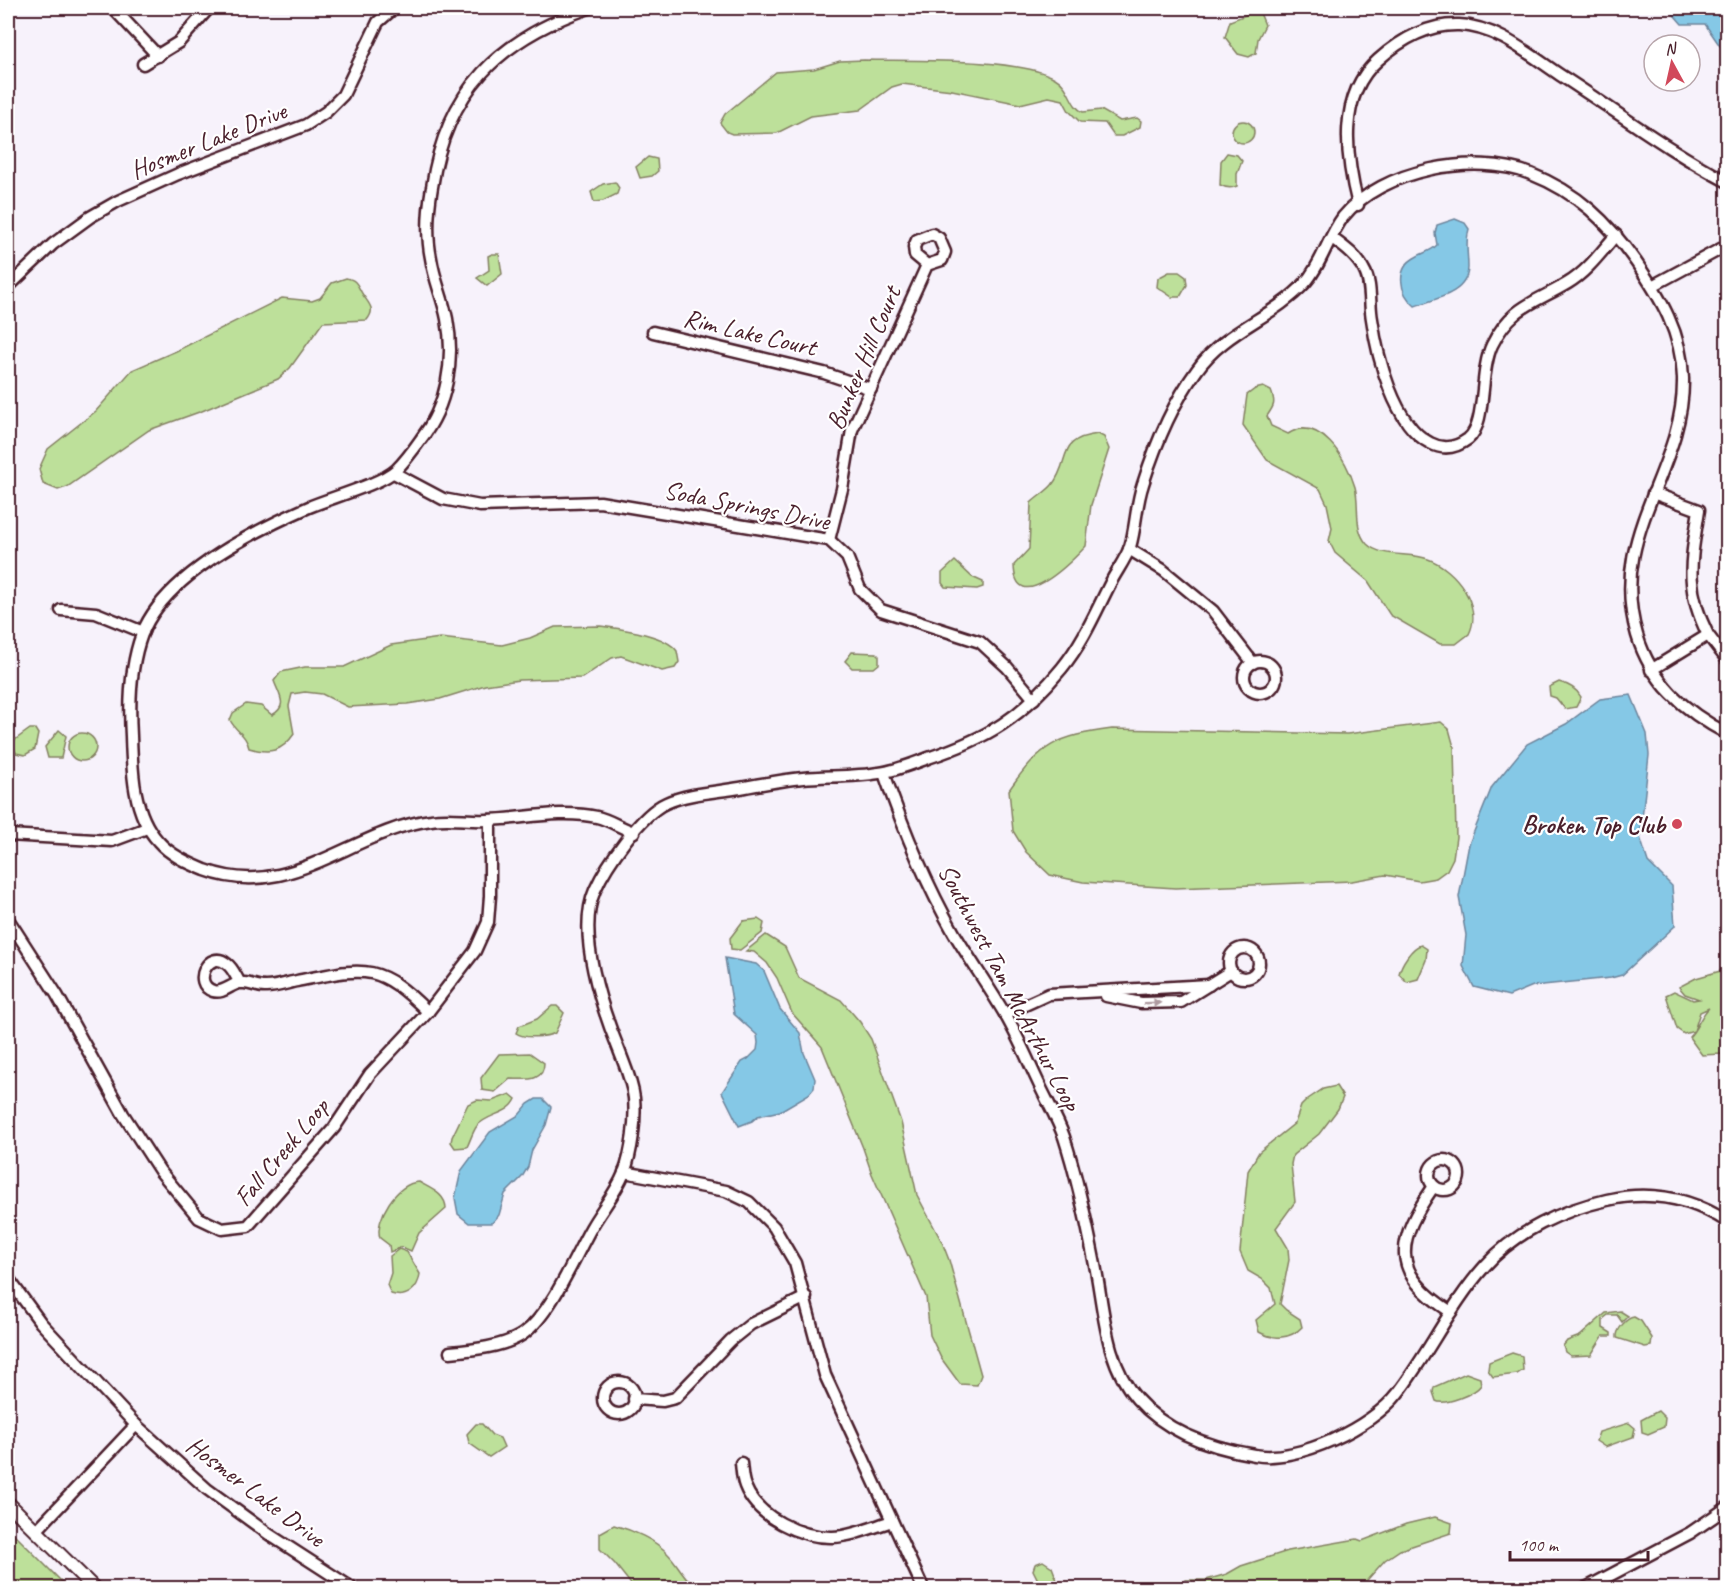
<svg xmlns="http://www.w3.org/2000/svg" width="1735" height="1596" font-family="Caveat,sans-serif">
<rect width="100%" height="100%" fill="#f7f2fb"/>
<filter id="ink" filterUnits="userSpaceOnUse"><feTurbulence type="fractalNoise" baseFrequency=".0167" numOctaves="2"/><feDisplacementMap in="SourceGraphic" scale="12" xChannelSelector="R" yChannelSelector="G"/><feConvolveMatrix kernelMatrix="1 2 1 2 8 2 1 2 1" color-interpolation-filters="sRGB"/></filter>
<g filter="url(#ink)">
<g fill="#bde09a" stroke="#848062" stroke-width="1.5">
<polygon points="1249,8 1258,8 1265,25 1258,39 1256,53 1249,57 1238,54 1225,37 1230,21 1248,14"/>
<path d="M864 60C910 61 1016 57 1055 78 1070 86 1070 106 1083 112L1101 110 1120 121 1137 118 1141 121 1140 127 1122 136H1114L1105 123 1080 122 1069 111 1063 100 1049 97 1020 104 952 90 902 84 892 87 860 110 811 116 777 133 732 134 727 132 720 123 725 114 776 72 814 69 840 61Z"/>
<circle cx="1243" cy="132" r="11"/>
<path d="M1227 153 1237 155 1242 161 1237 174V186C1231 189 1226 188 1220 185L1221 161Z"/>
<polygon points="648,157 657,159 658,171 652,176 640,178 636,167"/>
<polygon points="615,182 619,188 617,194 603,201 594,202 591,192 603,184"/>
<polygon points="492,254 499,254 502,274 487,286 477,278 489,270 488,256"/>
<polygon points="1169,272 1179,272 1186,277 1187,285 1180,297 1172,297 1157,287 1158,278"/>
<path d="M346 278C358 280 357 286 363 295 369 304 376 309 367 320L323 322 290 368 278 379 202 411 149 430 67 487 58 490 43 484 39 469 48 449 96 411 132 370 176 351 282 298 312 301 320 298 332 283Z"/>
<path d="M1263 387 1271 391C1276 403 1274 406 1267 416L1271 426 1288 434C1319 414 1347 459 1355 487 1360 504 1353 529 1367 544 1381 558 1410 552 1428 559 1456 569 1483 606 1469 634L1456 644H1440L1390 615 1368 581 1335 553 1329 541 1332 528 1327 504 1320 489 1267 460 1243 425 1247 395 1255 389Z"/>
<path d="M1098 434 1104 437 1109 449 1091 505 1086 546C1072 561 1015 619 1014 565L1029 549 1031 503C1037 497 1046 492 1052 485 1072 460 1055 439 1098 434Z"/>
<polygon points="955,561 972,577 983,582 983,587 977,589 945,587 942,583 942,573"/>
<path d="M600 626C620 629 665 634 677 651L679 662 675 668 662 671 621 656 612 658 582 678 519 680 485 685 440 699 407 704 348 707 322 694 305 692 292 694 289 706 294 734C282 752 269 754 249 748 246 734 236 732 230 720L233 713 246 704 261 706 272 715C289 706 279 695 274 681L281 672 305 667H344L391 645 440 638 502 645 530 638 555 627Z"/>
<polygon points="852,652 876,653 879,656 879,664 874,668 852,668 845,661"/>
<path d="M1559 682C1567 684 1577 689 1581 697L1576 707 1565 709 1556 698 1550 696 1549 687Z"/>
<path d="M1441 722 1449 729 1454 747 1456 837 1453 858 1447 870 1436 878 1419 881 1385 875 1352 881 1175 888 1083 882 1050 875 1026 852 1013 831 1009 790C1041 744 1057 736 1112 729L1347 734Z"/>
<polygon points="30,729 35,729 38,734 35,749 25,755 16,753 12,742"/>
<polygon points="59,730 66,736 61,758 48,758 45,747"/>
<circle cx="82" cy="747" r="14"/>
<polygon points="758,919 764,923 762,933 740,950 731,949 730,938 743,921"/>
<polygon points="766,935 785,947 799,978 841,1000 860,1022 871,1039 901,1122 917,1195 942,1242 949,1260 981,1375 977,1385 960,1384 941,1358 930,1335 926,1297 872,1174 863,1148 822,1047 792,1013 777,978 767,963 754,952 746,951"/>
<path d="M1421 945 1427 949 1426 960 1418 979 1407 982 1399 974C1401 964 1412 947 1421 945Z"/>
<path d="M1727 969V1034L1722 1047 1727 1055V1062L1722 1054 1702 1055 1689 1037C1698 1028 1700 1016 1709 1008L1700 1012 1694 1031 1684 1034 1677 1029 1666 995 1674 991 1693 1000 1699 999 1685 994 1679 987 1696 978Z"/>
<path d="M552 1006H557L564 1013 555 1033C547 1037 524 1039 516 1033L519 1026 537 1019Z"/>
<path d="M530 1053 544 1063C544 1083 524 1079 510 1079L495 1092 482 1090 481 1078 499 1054Z"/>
<path d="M1336 1086 1343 1097 1338 1109 1319 1134 1293 1155 1291 1164 1295 1202 1276 1228 1288 1248 1289 1260 1280 1304 1286 1310 1300 1319 1302 1327C1291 1339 1273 1340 1259 1332L1256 1320 1275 1304 1271 1288 1262 1279 1248 1271 1240 1252 1248 1171 1259 1152 1295 1123 1301 1106 1308 1099 1323 1089Z"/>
<path d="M510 1094 516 1099C509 1115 488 1113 477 1126 473 1131 470 1141 467 1147L455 1148 451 1142 452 1137 468 1104 477 1100 492 1101Z"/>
<path d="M419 1182C431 1189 446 1194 446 1209L419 1233 411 1251 402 1247 390 1252 389 1245 380 1238C374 1220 397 1182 419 1182Z"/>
<path d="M399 1249 407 1252 420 1274C418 1290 406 1299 391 1294L387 1285 391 1273 390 1256Z"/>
<polygon points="1620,1311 1628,1316 1622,1322 1617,1315 1608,1315 1603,1319 1603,1328 1611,1333 1611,1336 1603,1336 1591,1355 1571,1356 1565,1352 1563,1346 1567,1341 1580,1336 1606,1313"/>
<path d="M1634 1317 1641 1321 1652 1338 1651 1346 1645 1347 1617 1338C1616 1330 1626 1318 1634 1317Z"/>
<polygon points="1512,1353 1522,1356 1523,1370 1517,1374 1493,1377 1488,1370 1489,1362"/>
<path d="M1466 1373 1480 1378 1481 1385C1475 1394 1444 1406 1436 1401L1433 1392 1434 1387Z"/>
<polygon points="1658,1411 1665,1418 1664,1427 1648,1434 1642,1432 1641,1420"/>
<polygon points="1629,1423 1635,1428 1633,1437 1605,1447 1596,1441 1599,1432"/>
<polygon points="476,1424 482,1424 492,1435 500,1438 504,1447 489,1457 469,1443 467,1434"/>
<polygon points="1435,1517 1452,1523 1451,1533 1400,1550 1385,1560 1360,1588 1180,1588 1186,1580 1206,1580 1227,1574 1241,1566 1288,1551 1357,1539 1362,1541 1406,1524"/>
<path d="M614 1525C632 1530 656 1540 668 1554 680 1566 684 1581 700 1588H634L615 1564 600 1549V1533Z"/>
<polygon points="8,1528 68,1588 8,1588"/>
<polygon points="1043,1561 1052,1567 1060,1588 1042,1588 1033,1570 1035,1564"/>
</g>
<g fill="#85c8e6" stroke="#6d849b" stroke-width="1.5">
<polygon points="1668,8 1727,8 1727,51 1720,46 1705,24 1682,24"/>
<path d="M1455 219 1465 223 1469 229C1465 243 1468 253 1468 267 1468 294 1435 299 1415 306 1399 293 1395 268 1416 257 1424 252 1430 252 1437 245L1435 233 1437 225Z"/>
<polygon points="1631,695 1647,734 1649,755 1640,837 1648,862 1672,886 1675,926 1622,975 1611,978 1533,986 1509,996 1474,987 1463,966 1466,935 1459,897 1469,844 1492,787 1527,744 1566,724 1600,699"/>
<polygon points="725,958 756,964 764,971 780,1009 800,1033 804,1053 815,1079 814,1088 809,1094 780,1111 758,1116 752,1121 739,1126 722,1092 742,1062 748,1059 757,1050 758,1043 757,1035 734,1014"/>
<polygon points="536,1099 543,1099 551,1107 546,1125 532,1150 528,1167 522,1177 505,1194 499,1215 492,1223 469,1223 458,1214 455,1198 461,1171 490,1132 519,1115 528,1104"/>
</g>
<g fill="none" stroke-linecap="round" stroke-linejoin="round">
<defs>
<g id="minor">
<polyline points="113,8 158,56"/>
<path d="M589 8C500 39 446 90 432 187 428 210 426 234 431 258 434 279 443 298 447 319 455 360 447 406 421 439 414 449 405 461 396 470 381 484 330 498 309 507 254 531 165 575 142 634 130 666 129 703 131 736 132 771 133 814 158 841 170 855 188 863 205 870 291 902 350 831 431 820 449 817 468 821 487 820 523 819 560 809 597 817 610 820 621 828 634 832"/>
<polyline points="143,64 179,42 209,8"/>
<path d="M1358 205C1346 158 1337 96 1378 60 1400 40 1428 24 1459 25 1496 26 1530 55 1560 75 1616 111 1669 151 1728 182"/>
<path d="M1332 238C1344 247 1357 256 1364 270 1372 283 1369 304 1372 319 1377 356 1394 425 1430 443 1443 450 1456 448 1468 439 1487 424 1479 372 1492 345 1511 306 1535 303 1568 283 1587 272 1602 251 1616 235"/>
<polyline points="1652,286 1728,245"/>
<polyline points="8,287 53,244 90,217 118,201 178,174 306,125 326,112 343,95 378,22 394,8"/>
<polyline points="653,332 824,373 871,389"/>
<polyline points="394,473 443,499 480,506 600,502 829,540 847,557 860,589 881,610 980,642 1007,667 1034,699"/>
<path d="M1653 493 1699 510C1691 561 1684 587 1708 635"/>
<polyline points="829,540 842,489 852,430 927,265 915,255 914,247 917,240 932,234 939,238 945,252 942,260 927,265"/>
<polyline points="1129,549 1163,570 1213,611 1253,663"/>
<polyline points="61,610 96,613 143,632"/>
<circle cx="1260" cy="677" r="16"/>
<polyline points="1651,670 1708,635 1728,661"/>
<path d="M884 773C903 828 925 882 954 933 970 960 987 984 1003 1011 1017 1034 1028 1061 1040 1086 1048 1103 1058 1120 1064 1137 1077 1177 1086 1219 1094 1260 1104 1306 1104 1362 1137 1399 1166 1432 1212 1448 1255 1455 1298 1463 1372 1427 1398 1393 1429 1353 1451 1304 1485 1266 1516 1231 1563 1210 1607 1200 1650 1190 1691 1198 1728 1222"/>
<polyline points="8,835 112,841 147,828"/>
<polyline points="8,919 57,995 123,1114 160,1171 199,1218 222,1229 248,1226 334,1128 370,1074 428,1012 475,951 488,922 490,896 490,820"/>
<circle cx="1244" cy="963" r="15"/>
<path d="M240 983C236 977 233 968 227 964 209 948 191 984 213 991 223 994 230 985 239 983 247 981 257 988 266 987 276 987 287 983 297 981 364 968 377 961 428 1012"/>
<polyline points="1106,996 1141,1003 1181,1002 1231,971"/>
<polyline points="1005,1014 1049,994 1209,985"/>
<circle cx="1444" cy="1175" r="15"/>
<polyline points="624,1172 726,1191 749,1202 774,1227 795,1263 825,1375 923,1588"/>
<path d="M1434 1186C1396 1241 1389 1272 1451 1312"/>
<polyline points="8,1278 41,1323 136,1425"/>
<path d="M450 1352C472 1350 504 1347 523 1334 551 1314 574 1258 591 1228 601 1210 616 1193 624 1173 632 1152 636 1120 634 1098 632 1081 625 1066 619 1050 602 1009 576 933 595 890 606 865 641 814 666 803 688 793 717 792 740 788 761 784 782 780 803 778 828 776 854 777 879 773 895 771 912 764 928 758 988 738 1021 718 1062 668 1084 641 1096 611 1112 580 1118 569 1126 558 1130 547 1136 527 1136 504 1143 484 1155 446 1173 403 1197 370 1225 330 1273 318 1305 283 1322 264 1328 237 1343 217 1382 169 1475 152 1531 174 1577 192 1608 222 1636 262 1660 297 1682 333 1683 378 1685 471 1607 534 1637 635 1651 682 1685 712 1728 734"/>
<circle cx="619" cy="1398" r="16"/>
<polyline points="634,1399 663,1401 675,1398 731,1340 751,1324 806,1297"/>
<path d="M741 1463C742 1471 742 1479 745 1486 757 1517 801 1538 833 1537 853 1536 873 1527 892 1521"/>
<polyline points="36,1531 136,1425 207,1489 270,1535 352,1588"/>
<polyline points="1586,1588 1690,1533 1728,1507"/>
</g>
<polyline id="tertiary" points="8,1503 94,1588"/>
</defs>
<use href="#minor" stroke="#4a1f2b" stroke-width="15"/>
<use href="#tertiary" stroke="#4a1f2b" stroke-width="16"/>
<use href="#minor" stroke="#fff" stroke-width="10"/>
<use href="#tertiary" stroke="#fff" stroke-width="12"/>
</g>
<defs><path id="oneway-solid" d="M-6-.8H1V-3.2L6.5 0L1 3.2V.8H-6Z" transform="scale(1.5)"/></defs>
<use fill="#ae9aa0" href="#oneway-solid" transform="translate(1152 1003) rotate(-2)"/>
</g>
<circle fill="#d1495b" stroke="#fff" stroke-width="2" cx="1677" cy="824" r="6"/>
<g text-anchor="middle" stroke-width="4.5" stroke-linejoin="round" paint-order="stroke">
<g font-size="26" fill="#4a1f2b" stroke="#fff">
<text transform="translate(208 140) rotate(-22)" y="9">Hosmer Lake Drive</text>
<text transform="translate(750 332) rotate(13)" y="9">Rim Lake Court</text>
<text transform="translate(863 358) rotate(-67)" y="9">Bunker Hill Court</text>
<text transform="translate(747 505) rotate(11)" y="9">Soda Springs Drive</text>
<text transform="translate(1010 987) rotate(62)" y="9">Southwest Tam McArthur Loop</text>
<text transform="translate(281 1152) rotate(-50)" y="9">Fall Creek Loop</text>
<text transform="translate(256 1491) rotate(37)" y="9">Hosmer Lake Drive</text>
</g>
<g font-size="26" font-weight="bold" fill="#4a1f2b" stroke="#fff" text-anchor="end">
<text x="1665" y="833">Broken Top Club</text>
</g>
</g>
<rect width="1735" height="1596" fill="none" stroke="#fff" stroke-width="30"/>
<rect x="15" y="15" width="1705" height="1566" fill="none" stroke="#4a1f2b" stroke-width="2" filter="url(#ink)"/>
<g transform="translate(1672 63) rotate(352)"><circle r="28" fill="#ffffff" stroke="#b7a5aa" stroke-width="1.5"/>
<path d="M0-4.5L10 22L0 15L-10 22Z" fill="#d1495b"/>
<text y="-9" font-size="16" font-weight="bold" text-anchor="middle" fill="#4a1f2b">N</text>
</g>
<path d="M1510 1551v9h138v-9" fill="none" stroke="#4a1f2b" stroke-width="3"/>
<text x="1519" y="1551" font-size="18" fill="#4a1f2b" stroke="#ffffff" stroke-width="4.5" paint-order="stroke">100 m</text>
</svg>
